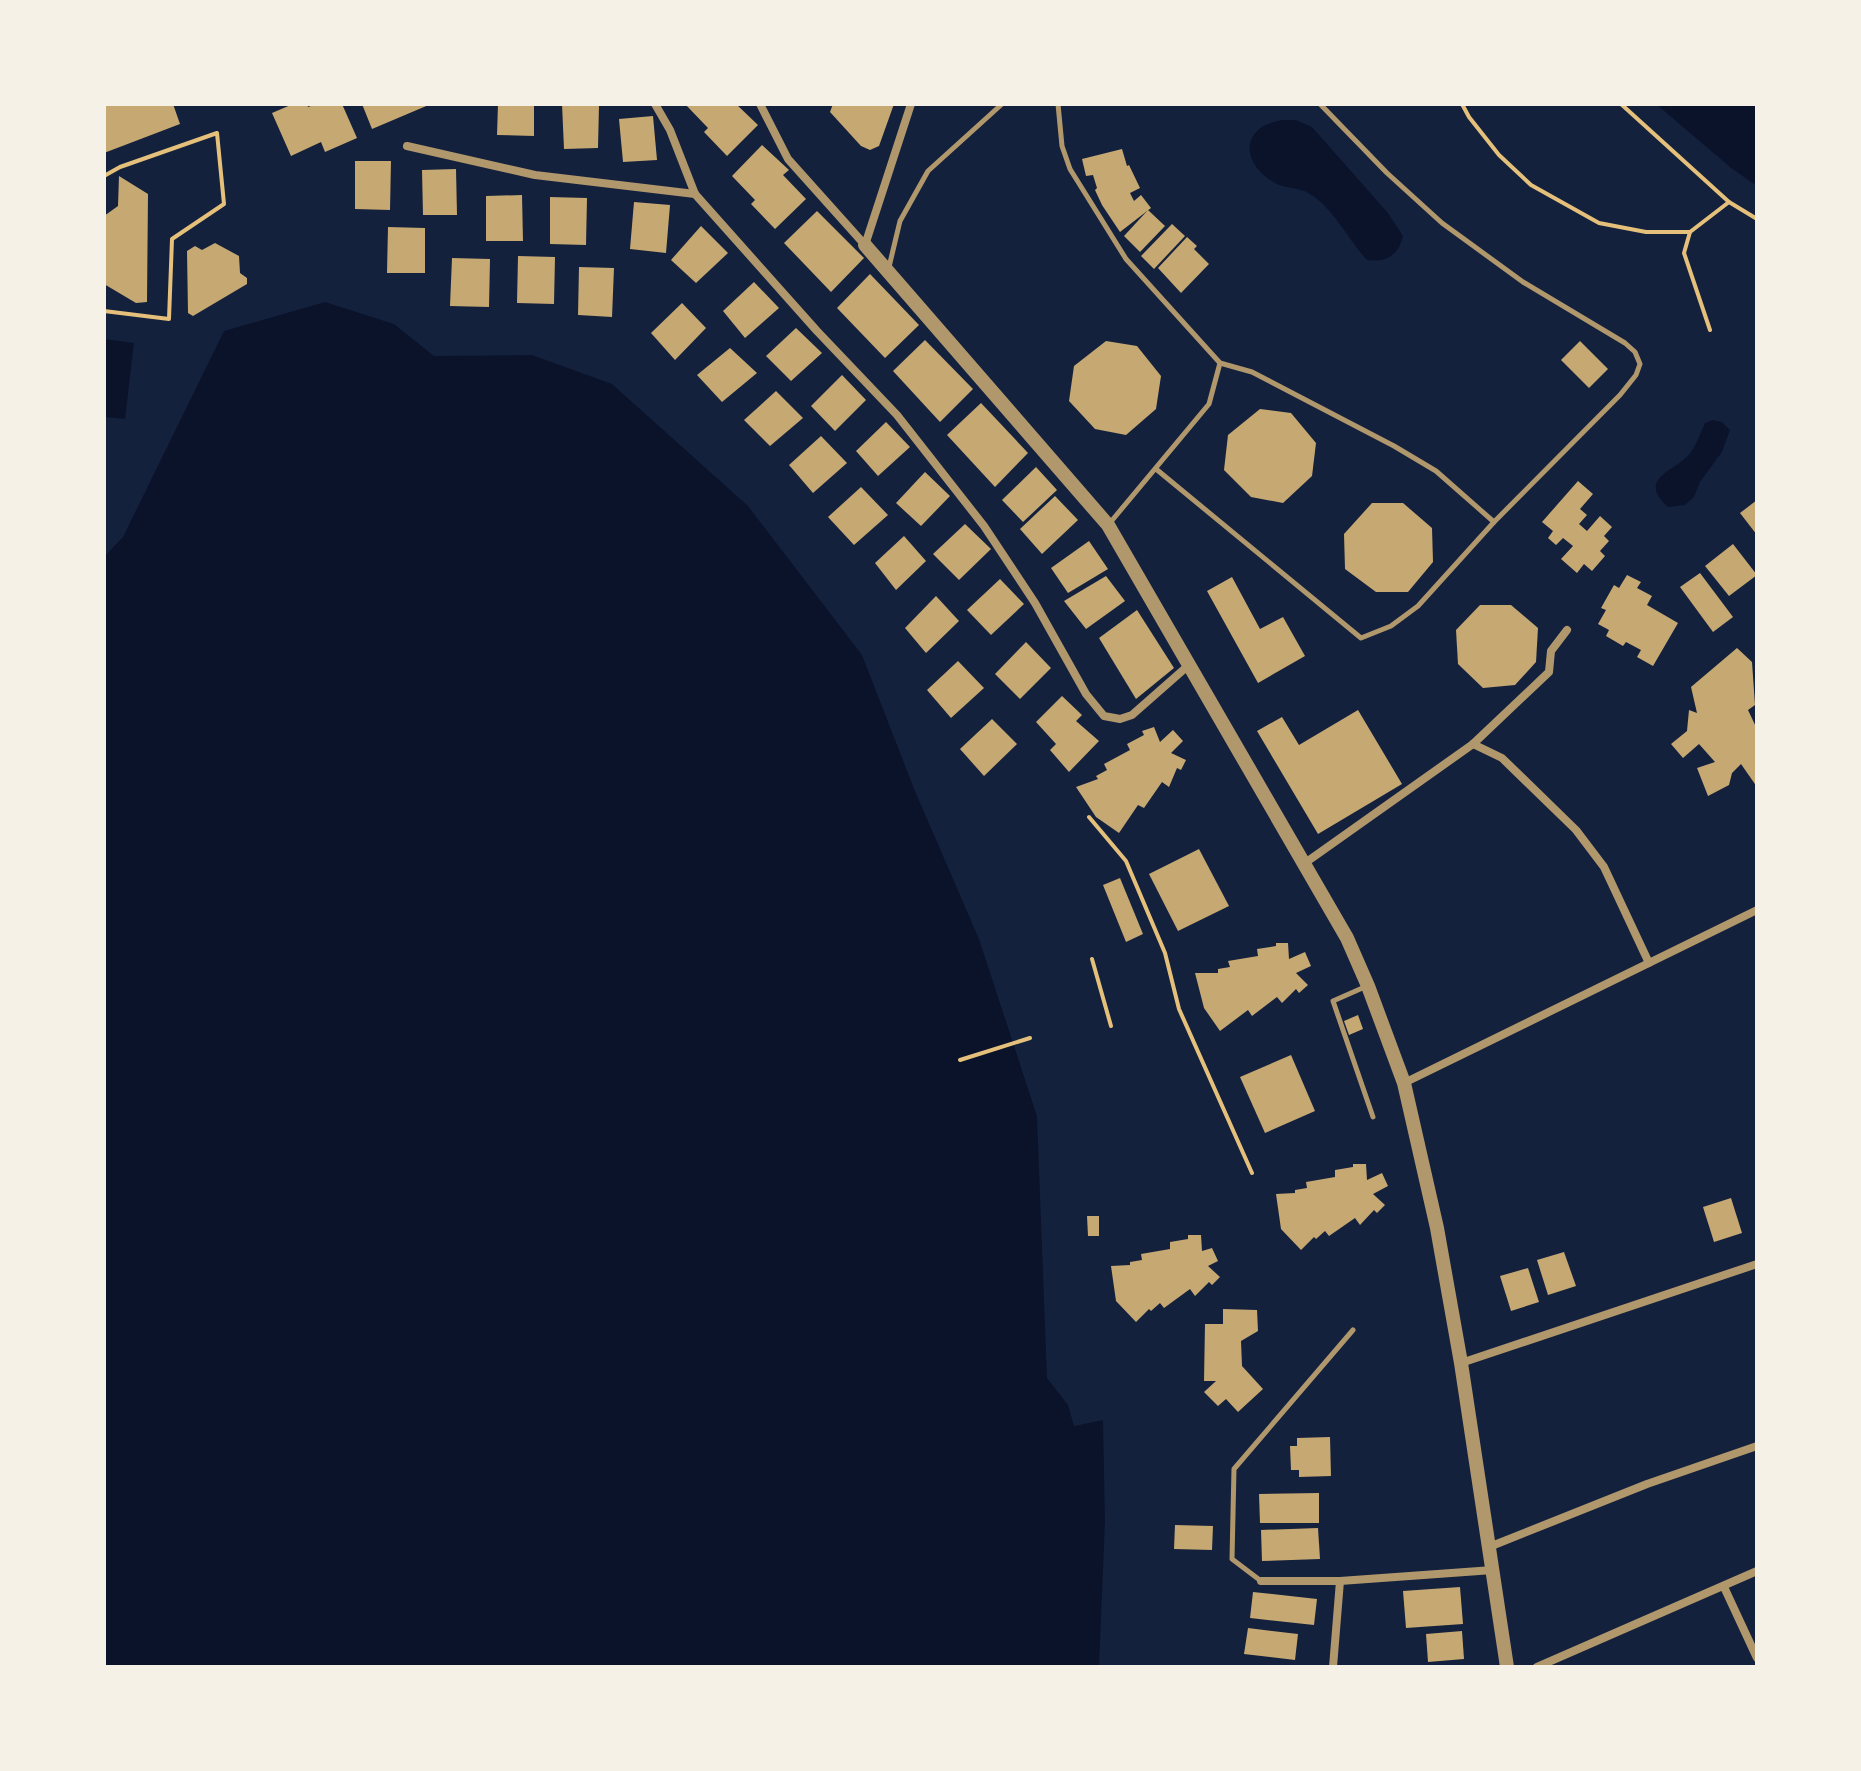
<svg xmlns="http://www.w3.org/2000/svg" width="1861" height="1771" font-family="'Source Sans 3',sans-serif">
<rect width="100%" height="100%" fill="#14213d"/>
<g fill="#0b132b">
<polygon points="1656,104 1757,104 1757,186 1731,168"/>
<path d="M1283 120H1296L1312 127 1388 213 1403 236C1399 255 1386 263 1367 260 1348 239 1333 208 1310 194 1300 187 1285 189 1275 183 1260 175 1243 156 1252 138 1258 126 1271 122 1283 120Z"/>
<polygon points="325,302 394,324 434,356 532,355 612,384 748,506 862,655 915,791 979,939 1037,1116 1047,1378 1068,1405 1074,1426 1103,1420 1105,1521 1099,1667 104,1667 104,557 123,537 224,331"/>
<polygon points="104,339 134,343 125,419 104,417"/>
<path d="M1713 420 1722 422 1730 430 1722 452 1700 482 1694 497 1685 505 1668 507C1635 477 1678 471 1691 452 1697 443 1701 432 1705 423Z"/>
</g>
<g fill="#c6a872">
<polygon points="104,104 173,104 180,124 104,153"/>
<polygon points="293,104 307,104 308,107 316,104 342,104 357,138 325,152 321,142 291,156 272,113"/>
<polygon points="362,104 431,104 372,129"/>
<polygon points="498,104 534,104 534,136 497,135"/>
<polygon points="562,104 599,105 598,148 564,149"/>
<polygon points="685,104 736,104 758,125 727,156 704,132 708,128"/>
<polygon points="833,104 894,104 879,146 870,150 861,146 830,112"/>
<polygon points="653,116 657,160 623,162 619,119"/>
<polygon points="762,145 789,170 783,175 806,199 775,229 751,204 755,200 732,176"/>
<polygon points="1122,149 1127,166 1129,165 1140,188 1130,193 1134,201 1141,195 1151,208 1120,232 1102,205 1095,190 1097,188 1093,175 1086,176 1082,159"/>
<polygon points="355,161 391,161 390,210 355,209"/>
<polygon points="456,169 457,215 423,215 422,170"/>
<polygon points="119,176 148,194 147,302 136,303 104,284 104,216 118,206"/>
<polygon points="522,195 523,241 486,241 486,196"/>
<polygon points="550,197 587,198 586,245 550,244"/>
<polygon points="634,202 670,205 666,253 630,249"/>
<polygon points="1148,210 1165,226 1140,252 1124,236"/>
<polygon points="817,211 864,258 831,292 784,243"/>
<polygon points="1172,224 1185,236 1154,269 1141,256"/>
<polygon points="701,226 728,253 696,283 671,260"/>
<polygon points="388,227 425,228 425,273 387,273"/>
<polygon points="1187,237 1197,246 1194,249 1209,264 1181,293 1158,268"/>
<polygon points="215,243 239,256 240,273 247,278 247,284 193,316 188,313 187,251 195,246 202,250"/>
<polygon points="518,256 555,257 554,304 517,303"/>
<polygon points="452,258 490,259 489,307 450,306"/>
<polygon points="579,267 614,268 612,317 578,315"/>
<polygon points="870,274 919,325 885,358 837,308"/>
<polygon points="754,282 779,308 745,338 723,311"/>
<polygon points="682,303 706,328 675,360 651,333"/>
<polygon points="796,328 822,353 791,381 766,356"/>
<polygon points="925,340 973,389 940,422 893,371"/>
<polygon points="1106,341 1137,346 1161,376 1156,409 1126,435 1095,429 1069,401 1074,366"/>
<polygon points="1580,341 1608,369 1589,388 1561,360"/>
<polygon points="730,348 757,373 722,402 697,375"/>
<polygon points="842,375 866,400 835,431 811,406"/>
<polygon points="776,391 803,418 770,446 744,420"/>
<polygon points="981,403 1028,453 995,487 947,435"/>
<polygon points="1260,409 1291,413 1316,443 1312,476 1283,503 1251,497 1224,470 1228,435"/>
<polygon points="886,422 910,447 878,476 856,451"/>
<polygon points="821,436 847,463 813,493 789,465"/>
<polygon points="1036,467 1057,490 1023,522 1002,500"/>
<polygon points="925,472 950,496 921,526 896,503"/>
<polygon points="1578,481 1593,494 1580,509 1587,515 1579,524 1587,531 1600,516 1612,527 1604,536 1609,541 1600,551 1605,556 1592,571 1584,564 1577,573 1561,559 1573,546 1563,538 1556,545 1548,538 1553,531 1542,522"/>
<polygon points="861,487 888,515 854,545 828,517"/>
<polygon points="1055,496 1078,520 1042,554 1020,529"/>
<polygon points="1757,500 1757,535 1740,513"/>
<polygon points="1372,503 1403,503 1432,528 1433,562 1408,592 1376,592 1345,569 1344,534"/>
<polygon points="965,524 991,549 959,580 933,554"/>
<polygon points="904,536 926,561 896,590 875,563"/>
<polygon points="1089,541 1108,569 1068,593 1051,568"/>
<polygon points="1733,544 1757,575 1729,596 1705,566"/>
<polygon points="1700,573 1733,617 1713,632 1680,587"/>
<polygon points="1627,575 1641,582 1637,588 1652,596 1647,605 1678,623 1653,666 1637,657 1641,650 1626,642 1623,646 1606,636 1609,630 1598,624 1606,610 1601,608 1614,585 1619,588"/>
<polygon points="1106,576 1125,601 1086,629 1064,601"/>
<polygon points="1232,577 1260,629 1283,617 1305,656 1258,683 1207,591"/>
<polygon points="1000,579 1024,604 991,635 967,610"/>
<polygon points="936,596 959,621 926,653 905,628"/>
<polygon points="1480,605 1511,605 1538,628 1536,662 1515,685 1483,688 1458,664 1456,630"/>
<polygon points="1137,610 1174,668 1136,699 1099,638"/>
<polygon points="1026,642 1051,668 1020,699 995,674"/>
<polygon points="1737,648 1752,662 1755,705 1748,710 1757,729 1757,787 1741,764 1732,773 1729,785 1708,796 1697,768 1715,762 1699,744 1683,758 1671,744 1687,731 1689,710 1697,713 1691,687"/>
<polygon points="958,661 984,688 951,718 927,690"/>
<polygon points="1062,696 1082,715 1076,721 1099,741 1069,772 1050,750 1056,744 1036,722"/>
<polygon points="1358,710 1402,784 1318,834 1257,731 1282,717 1299,745"/>
<polygon points="992,719 1017,744 984,776 960,749"/>
<polygon points="1154,727 1160,742 1173,730 1183,741 1171,753 1186,760 1181,770 1177,768 1169,787 1162,782 1144,808 1138,805 1119,833 1096,817 1076,787 1098,779 1096,776 1107,770 1104,764 1130,750 1127,744 1144,735 1142,731"/>
<polygon points="1199,849 1229,906 1178,931 1149,874"/>
<polygon points="1120,878 1143,934 1126,942 1103,885"/>
<polygon points="1276,943 1288,943 1289,959 1305,952 1311,966 1296,973 1308,985 1299,993 1296,989 1282,1003 1277,997 1252,1016 1248,1010 1220,1031 1204,1008 1195,973 1218,973 1218,969 1230,967 1228,961 1258,956 1257,949 1276,946"/>
<polygon points="1358,1015 1363,1029 1349,1035 1344,1021"/>
<polygon points="1291,1055 1315,1111 1265,1133 1240,1077"/>
<polygon points="1353,1164 1366,1164 1367,1180 1382,1173 1388,1186 1373,1194 1385,1205 1377,1213 1374,1210 1360,1225 1355,1218 1329,1236 1325,1231 1316,1239 1314,1237 1301,1250 1281,1229 1276,1194 1295,1193 1295,1190 1307,1188 1306,1182 1335,1177 1335,1170 1353,1167"/>
<polygon points="1731,1198 1742,1233 1714,1242 1703,1207"/>
<polygon points="1087,1216 1099,1216 1099,1236 1088,1236"/>
<polygon points="1188,1235 1201,1235 1202,1251 1212,1248 1218,1261 1208,1266 1220,1277 1212,1285 1209,1282 1195,1296 1190,1289 1164,1308 1160,1303 1151,1311 1149,1309 1136,1322 1116,1301 1111,1266 1130,1265 1130,1262 1142,1260 1141,1254 1170,1249 1170,1242 1188,1239"/>
<polygon points="1564,1252 1576,1286 1548,1295 1537,1260"/>
<polygon points="1528,1268 1539,1302 1511,1311 1500,1276"/>
<polygon points="1223,1309 1257,1310 1258,1331 1241,1341 1242,1366 1263,1389 1238,1412 1226,1399 1218,1406 1204,1392 1216,1381 1204,1381 1205,1324 1223,1324"/>
<polygon points="1330,1437 1331,1476 1299,1477 1299,1470 1291,1470 1290,1446 1297,1446 1297,1438"/>
<polygon points="1319,1493 1319,1523 1260,1523 1259,1494"/>
<polygon points="1175,1525 1213,1526 1212,1550 1174,1549"/>
<polygon points="1318,1528 1320,1559 1262,1561 1261,1530"/>
<polygon points="1460,1587 1463,1624 1406,1628 1403,1591"/>
<polygon points="1253,1592 1317,1599 1314,1625 1250,1618"/>
<polygon points="1248,1628 1298,1634 1295,1660 1244,1654"/>
<polygon points="1462,1631 1464,1659 1428,1662 1426,1634"/>
</g>
<g fill="none" stroke-linecap="round" stroke-linejoin="round">
<g stroke="#e5c07b" stroke-width="4">
<polyline points="1462,104 1469,117 1499,155 1531,185 1599,223 1646,232 1690,232"/>
<polyline points="1621,104 1729,202 1757,219"/>
<polyline points="104,176 120,167 217,133 224,204 172,239 169,319 104,311"/>
<polyline points="1710,330 1684,253 1690,232 1729,202"/>
<polyline points="1089,817 1126,861 1165,953 1179,1009 1252,1173"/>
<polyline points="1092,959 1111,1026"/>
<polyline points="960,1060 1030,1038"/>
</g>
<g stroke="#b1986c" stroke-width="5">
<polyline points="1058,104 1062,146 1070,169 1126,259 1220,363 1252,372 1394,446 1436,471 1494,522"/>
<polyline points="889,267 900,221 928,171 1002,104"/>
<polyline points="1156,469 1361,638 1391,626 1418,606 1494,522 1620,395 1636,375 1640,364 1635,352 1625,343 1523,282 1442,223 1387,173 1320,104"/>
<polyline points="1109,524 1209,404 1220,363"/>
<polyline points="1367,986 1333,1001 1373,1117"/>
<polyline points="1261,1581 1232,1559 1234,1469 1353,1330"/>
</g>
<g stroke="#b1986c" stroke-width="8">
<polyline points="655,104 670,130 695,194 817,331 897,415 984,526 1035,603 1086,694 1104,716 1120,719 1132,715 1190,664"/>
<polyline points="760,104 788,159 865,245"/>
<polyline points="407,146 535,175 695,194"/>
<polyline points="865,245 911,104"/>
<polyline points="1473,744 1502,758 1576,830 1604,867 1649,963"/>
<polyline points="1305,863 1473,744 1549,672 1551,651 1567,630"/>
<polyline points="1404,1083 1757,910"/>
<polyline points="1461,1363 1757,1264"/>
<polyline points="1489,1547 1647,1484 1757,1446"/>
<polyline points="1261,1581 1340,1581 1493,1570"/>
<polyline points="1724,1587 1757,1658"/>
<polyline points="1333,1667 1340,1581"/>
<polyline points="1537,1667 1757,1571"/>
</g>
<polyline stroke="#b1986c" stroke-width="14" points="865,245 1108,525 1347,938 1368,986 1404,1083 1437,1228 1461,1363 1507,1667"/>
</g>
<rect width="1861" height="1771" fill="none" stroke="#f6f1e7" stroke-width="212"/>
</svg>
